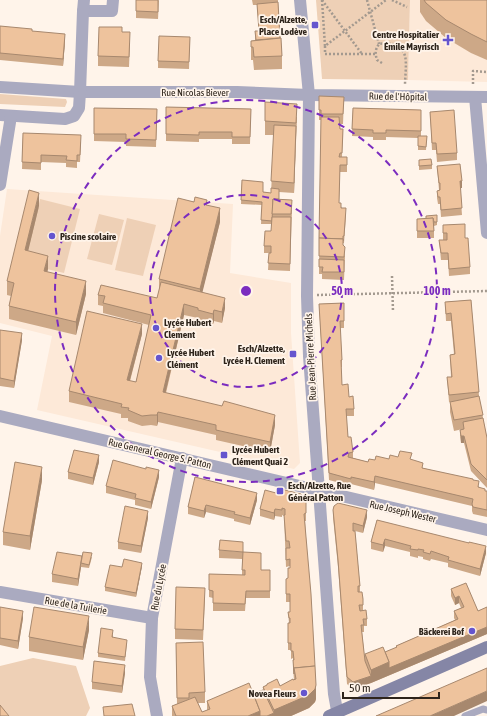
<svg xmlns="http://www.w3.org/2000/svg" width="487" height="716" font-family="'Asap Condensed',sans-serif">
<rect width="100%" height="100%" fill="#fff4ea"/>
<g fill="#fde9d8">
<polygon points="410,0 487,0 487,82 408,80"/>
<polygon points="7,189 233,204 230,273 291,283 291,333 300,463 294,469 37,410 52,336 0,323 0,236"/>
</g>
<g fill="#eed0b6">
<polygon points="316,0 410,0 408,80 322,79"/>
<polygon points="0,94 66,99 67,102 65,107 0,104"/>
<polygon points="40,199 80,209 64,273 25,264"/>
<polygon points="99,214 124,220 112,265 87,259"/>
<polygon points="127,218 156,225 143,276 115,270"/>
<polygon points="33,658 76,666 90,708 86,716 7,716 0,708 0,666"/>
</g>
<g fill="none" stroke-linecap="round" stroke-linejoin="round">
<g stroke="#a3998f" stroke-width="2.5" stroke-dasharray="2 2" stroke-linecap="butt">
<polyline points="322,0 325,46 386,0"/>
<polyline points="322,0 362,54"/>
<polyline points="367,0 379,44"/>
<polyline points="392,0 407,7"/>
<polyline points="325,46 325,54 375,54"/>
<path d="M382 63 377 60C375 53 375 50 379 44 389 42 402 44 405 56 407 63 405 77 405 85"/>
<polyline points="473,84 473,71 487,72"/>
<polyline points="392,276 393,312"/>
<polyline points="317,295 487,291"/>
</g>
<polyline stroke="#aaaac0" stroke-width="7" points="465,716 483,709 487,710"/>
<g stroke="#aaaac0" stroke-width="12">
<polyline points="300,0 309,95 307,296 309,356 334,694 338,716"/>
<polyline points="83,11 112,11 113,0"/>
<polyline points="0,87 80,92 237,92 309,95 487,97"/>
<polyline points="475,97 487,233"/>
<polyline points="0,115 65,119 74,116 79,108 80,92 83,11 84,0"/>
<polyline points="0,185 11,116"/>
<polyline points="0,416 487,530"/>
<polyline points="0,592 152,618"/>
<polyline points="157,716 150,677 152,618 182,458"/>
</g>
<polyline stroke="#8586a6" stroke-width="12" points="329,716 487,647"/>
</g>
<g fill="#cda887">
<polygon points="159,0 158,19 136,18 136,11"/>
<polygon points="252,0 278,0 278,2 282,56 282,69 254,70 253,60 251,60 251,41 255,40 255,31 259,31 257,5 253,5"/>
<polygon points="420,0 487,0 487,60 471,53 446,38 426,21 420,12"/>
<polygon points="0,26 32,31 65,41 63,66 0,60"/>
<polygon points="190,37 189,69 158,68 158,61"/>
<polygon points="130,43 129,67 98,66 98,56"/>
<polygon points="319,96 344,97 343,124 340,124 340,129 343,129 342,157 347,157 347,172 340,172 339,203 346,215 344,243 343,243 343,245 345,257 344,280 322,279 322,274 319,274 321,120 319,120"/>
<polygon points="166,107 251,109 250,144 232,144 232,139 199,139 199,142 166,141"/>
<polygon points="94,108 157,109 156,147 126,146 126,142 94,141"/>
<polygon points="353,108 421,110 421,136 427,136 426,150 418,150 418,138 386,137 386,140 373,140 373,137 352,136"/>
<polygon points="430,112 457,153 457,160 437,162 436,150 432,150"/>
<polygon points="297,117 294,193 279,192 279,199 292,210 290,271 268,270 269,253 271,253 264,253 264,246 271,231 272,224 261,224 262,205 241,204 242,180 263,192 271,193 274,135 265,135 265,121"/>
<polygon points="23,133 81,142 80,162 77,162 77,168 66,167 66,163 41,162 41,170 22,169"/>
<polygon points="419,160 432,165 432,169 419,170"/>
<polygon points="437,166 462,188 460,188 462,215 441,217 440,204 438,204 437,198 437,191 440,190 439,190"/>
<polygon points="207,205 220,222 202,292 225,308 222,323 214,321 213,324 198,321 198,318 184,315 166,393 275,425 270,452 216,440 216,435 158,422 157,426 151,425 142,426 128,421 128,418 121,418 121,414 69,402 69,391 142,334 130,381 136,382 149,325 103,313 103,306 98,305 98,295 157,298 159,292 159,279"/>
<polygon points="39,206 28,251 48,269 47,272 86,294 76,335 9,319 9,306 11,296 7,295 7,281"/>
<polygon points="437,215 437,225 434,226 434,238 417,238 417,219 426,219"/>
<polygon points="443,225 465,238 470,267 470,274 449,276 448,260 441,260 439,240 443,240"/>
<polygon points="471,300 479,396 483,418 487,438 487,488 471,471 464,443 461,443 460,437 460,430 463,429 454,431 450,412 450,402 451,402 449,402 447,377 451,377 450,355 454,354 451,321 446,321 445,302"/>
<polygon points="344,303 344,328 340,328 342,360 342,367 341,367 342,385 349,397 354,409 354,416 346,416 348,437 353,452 353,458 368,462 375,460 389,459 412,460 423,468 473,480 479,487 485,491 487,491 487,517 473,514 472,511 472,506 375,483 374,490 351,484 351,486 329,480 319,304"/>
<polygon points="0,330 22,340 14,388 0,386"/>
<polygon points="99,462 93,485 68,479 68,472"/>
<polygon points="159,477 151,509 135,505 135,500 106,493 106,486"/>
<polygon points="195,477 257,500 250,525 234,521 234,519 206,512 204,518 188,514 188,507"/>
<polygon points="42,480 30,550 3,545 3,532"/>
<polygon points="306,501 306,521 305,521 316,699 315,702 309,708 291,716 172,716 172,706 177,704 176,643 205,692 205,703 198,703 202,712 207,710 207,701 253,693 263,690 263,687 267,685 267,684 280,686 294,680 293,667 293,658 291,659 291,650 288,650 288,623 289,623 288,612 290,612 290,602 286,602 286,586 288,579 288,568 290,568 290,566 286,567 284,516 282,515 282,517 275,516 274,520 260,516 260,509"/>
<polygon points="333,510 367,517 363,533 355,531 360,586 360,592 363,599 363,610 367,619 367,626 364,626 364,632 362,632 365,661 365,654 385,652 396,648 396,646 455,620 454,618 454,611 461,608 459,603 455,605 451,596 451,589 478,611 487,607 487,634 371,683 353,689 347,684 338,567 333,517"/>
<polygon points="148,518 141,553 118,549 118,542"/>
<polygon points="377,520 486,553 480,576 448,567 448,563 431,559 430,561 423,559 423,557 418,556 418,558 410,556 410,552 385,546 383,552 371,549 371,542"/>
<polygon points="219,550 243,552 261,570 270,570 270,598 246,598 245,611 213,611 213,598 209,597 209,574 242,575 242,559 219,558"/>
<polygon points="92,557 89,568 81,567 78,586 52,582 52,574 82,560"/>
<polygon points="142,566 136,597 105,591 105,587 122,567"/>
<polygon points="205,598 203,640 175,639 175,629"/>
<polygon points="0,607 23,618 18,649 0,645"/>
<polygon points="89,630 83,660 29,651 29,637"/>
<polygon points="113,634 113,638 127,643 125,661 98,657 98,653"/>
<polygon points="125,673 122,693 92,689 92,682"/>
</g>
<g fill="#a7886e">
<polygon points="65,34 65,41 63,66 63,59"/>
<polygon points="297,104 296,136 294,193 294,183"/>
<rect x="460" y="181" width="2" height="7"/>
<polygon points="39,193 39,206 25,264 25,250"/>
<polygon points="220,208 220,222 200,302 200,289"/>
<polygon points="48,256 48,269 44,285 44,271"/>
<polygon points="86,281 86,294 76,335 76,322"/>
<polygon points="225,298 225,308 222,323 222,312"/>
<polygon points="184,304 184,315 163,403 163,392"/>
<polygon points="214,310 214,321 213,324 213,314"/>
<polygon points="142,324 142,334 127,391 127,380"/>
<polygon points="22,333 22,340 14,388 14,381"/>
<polygon points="158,412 158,422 157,426 157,415"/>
<polygon points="275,415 275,425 270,452 270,442"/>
<rect x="461" y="436" width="3" height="7"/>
<polygon points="99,455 99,462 93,485 93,478"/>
<polygon points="42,467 42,480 30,550 30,536"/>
<polygon points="159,470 159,477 151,509 151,502"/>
<polygon points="375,476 375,483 374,490 374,482"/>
<polygon points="257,493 257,500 250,525 250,518"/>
<polygon points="206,505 206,512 204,518 204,511"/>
<polygon points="275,509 275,516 274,520 274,513"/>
<polygon points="367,510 367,517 363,533 363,526"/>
<polygon points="148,511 148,518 141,553 141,546"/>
<polygon points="385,539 385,546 383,552 383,545"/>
<polygon points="486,546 486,553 480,576 480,569"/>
<polygon points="82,556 82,563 81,563 81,567 78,586 78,579"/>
<polygon points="142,563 142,566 136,597 136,593"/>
<polygon points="459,596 459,603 455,605 455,598"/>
<polygon points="23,611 23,618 18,649 18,641"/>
<polygon points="89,616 89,630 83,660 83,647"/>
<polygon points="487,627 487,634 371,683 353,689 353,682 371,676 371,670 389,662"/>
<polygon points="125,665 125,673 122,693 122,686"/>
<polygon points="316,685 316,699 315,702 309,708 291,716 267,716 274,713 274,710"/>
<polygon points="487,691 487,701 454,716 430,716"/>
<polygon points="260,711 260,716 248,716"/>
</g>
<g fill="#eec39d" stroke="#a7886e">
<polygon points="136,0 158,0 158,12 136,11"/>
<polygon points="424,0 487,0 487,42 471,34 446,20 426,3"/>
<polygon points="278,2 280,38 256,40 255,31 259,31 257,4"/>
<polygon points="0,26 32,29 32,31 65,34 63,59 0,53"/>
<polygon points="99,27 122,27 122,32 130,32 129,57 98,56"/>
<polygon points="159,36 190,37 189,62 158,61"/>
<polygon points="281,38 282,56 254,57 253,47 251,47 251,41"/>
<polygon points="319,96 344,97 343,114 321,114 321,110 319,110"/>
<polygon points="265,102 297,104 296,123 265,121"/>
<polygon points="166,107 251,109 250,137 232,137 232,132 199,132 199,135 166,134"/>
<polygon points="94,108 157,109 156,140 126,139 126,134 94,134"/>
<polygon points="353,108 421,110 421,131 386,130 386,133 373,133 373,130 352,129"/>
<polygon points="454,110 457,153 437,154 436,143 432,143 430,112"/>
<polygon points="321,117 339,117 340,129 343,129 342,153 340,153 339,157 347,157 347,165 340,165 339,203 341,203 341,208 346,208 344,236 343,236 343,241 343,239 319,238"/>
<polygon points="274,125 296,126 294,183 271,181"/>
<polygon points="23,133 81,135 80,155 77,155 77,161 66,160 67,156 41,155 41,163 22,162"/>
<polygon points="418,136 427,136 426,147 418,146"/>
<polygon points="431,159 432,165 419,166 419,160"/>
<polygon points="460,164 462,181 460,181 462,208 441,210 440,197 438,197 437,191 440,190 440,183 439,183 437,166"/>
<polygon points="242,180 263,182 263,192 271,193 271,188 279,189 279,199 273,199 272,221 261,220 262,202 241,200"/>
<polygon points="29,190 39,193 25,250 48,256 44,271 86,281 76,322 9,306 14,283 7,281"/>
<polygon points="195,197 207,200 206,205 220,208 200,289 159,279 178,198 194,202"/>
<polygon points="273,199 292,200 291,214 272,214"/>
<polygon points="437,215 437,222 434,222 433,218 426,219 426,216"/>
<polygon points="272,217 291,217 290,264 268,263 269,253 271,253 271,246 264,246 265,231 271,231"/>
<polygon points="433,218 434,231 417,231 417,219"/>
<polygon points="465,224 465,238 468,238 470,267 449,269 448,253 441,253 439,240 447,240 447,233 443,233 443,225"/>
<polygon points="319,238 343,239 343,245 345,247 344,257 319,256"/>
<polygon points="319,259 344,260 344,272 322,272 323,267 319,267"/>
<polygon points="161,282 225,298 222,312 214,310 213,314 198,310 198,308 184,304 163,392 222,406 224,401 275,415 270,442 216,430 216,425 158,412 157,415 151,415 142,416 128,410 129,408 121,407 122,404 69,391 87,311 142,324 127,380 136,382 151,315 103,303 105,296 98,295 101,285 157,298"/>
<polygon points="471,300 479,392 449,395 447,377 452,377 450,355 455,354 451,313 446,314 445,302"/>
<polygon points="344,303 344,321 340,321 342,360 341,360 342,385 348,384 349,397 353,396 354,409 346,409 348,437 351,437 353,452 349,453 348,457 368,462 369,459 375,460 376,456 389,459 390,455 398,457 400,451 412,453 410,459 423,463 422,468 473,479 473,480 479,481 478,487 485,489 485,491 487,491 487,510 473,507 472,504 473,499 375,476 374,482 351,477 351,479 329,473 319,304"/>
<polygon points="0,330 22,333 14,381 0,378"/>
<polygon points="479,396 483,415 454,420 450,402"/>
<polygon points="483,418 487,438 487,480 471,464 464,436 461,436 460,430 464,429 463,422"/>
<polygon points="74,450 99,455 93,478 68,472"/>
<polygon points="113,460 146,469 146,467 159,470 151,502 135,498 136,494 106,486"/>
<polygon points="15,462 42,467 30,536 3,532"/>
<polygon points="195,477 257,493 250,518 234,514 235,512 206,505 204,511 188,507"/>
<polygon points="277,488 301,494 305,498 306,501 306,513 304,514 311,594 315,666 294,668 294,674 293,660 294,660 293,651 291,651 291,643 288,643 288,623 290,623 290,618 289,618 288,612 290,612 290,594 286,594 286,579 288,578 288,568 290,568 290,559 286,560 286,548 290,548 289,541 286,541 284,515 285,515 285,509 282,508 282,510 275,509 274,513 260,509 265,490 276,493"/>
<polygon points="338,503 367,510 363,526 353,523 353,531 355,531 360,586 358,586 358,592 362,592 363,599 363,605 359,605 360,611 366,610 367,619 363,619 364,625 361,625 365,661 371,676 353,682 347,677 346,666 338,560 333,510 334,506"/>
<polygon points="125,506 148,511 141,546 118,542"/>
<polygon points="377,520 469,543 469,542 486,546 480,569 448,560 449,557 431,551 430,554 423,552 424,550 418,549 418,550 410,549 411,546 385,539 383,545 371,542"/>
<polygon points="220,540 243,542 243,552 219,550"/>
<polygon points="57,552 82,556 78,579 52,574"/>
<polygon points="83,552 92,553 89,565 81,563"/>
<polygon points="243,552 261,553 261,570 270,570 270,591 246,591 245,604 213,603 213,591 209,590 209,574 245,575 245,570 242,570"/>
<polygon points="124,559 142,563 136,593 105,587 110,565 122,567"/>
<polygon points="466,583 478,611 487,607 487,627 389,668 389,662 385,652 397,647 396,646 458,619 454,611 464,607 459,596 455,598 451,589"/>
<polygon points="176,587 205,588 203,630 175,629"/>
<polygon points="0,607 23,611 18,641 0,638"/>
<polygon points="34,607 89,616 83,647 29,637"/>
<polygon points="101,628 113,630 112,637 127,640 125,657 98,653"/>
<polygon points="203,642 205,692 189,693 189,698 177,698 176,643"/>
<polygon points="383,647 389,662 371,670 365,654"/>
<polygon points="94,661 125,665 122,686 92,682"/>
<polygon points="315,666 316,685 315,689 309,695 274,710 263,687 267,685 267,684 277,679 280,686 293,679 293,680 296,679 294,668"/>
<polygon points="487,668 487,691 430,716 376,716"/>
<polygon points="249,683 260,711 248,716 176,716 172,706 195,697 202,712 210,709 207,701"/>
<polygon points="263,690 274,713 267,716 260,716 260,711 253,693"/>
<polygon points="132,704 135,716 104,716 103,707"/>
<polygon points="0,705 9,716 0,716"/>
</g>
<g fill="none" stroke="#7b2cbf" stroke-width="2" stroke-dasharray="7 5">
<circle cx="246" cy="291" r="96"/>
<circle cx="246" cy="291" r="191"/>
</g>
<g fill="#6555ce" stroke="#fff4ea" stroke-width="1.5">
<rect x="311" y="21" width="8" height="8" rx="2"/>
<path d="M446 34h4v4h4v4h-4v4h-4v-4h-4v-4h4z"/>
<circle cx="52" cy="236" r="4"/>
<circle cx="156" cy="328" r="4"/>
<rect x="289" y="350" width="8" height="8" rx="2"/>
<circle cx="159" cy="358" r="4"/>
<rect x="220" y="451" width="8" height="8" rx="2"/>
<rect x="276" y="487" width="8" height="8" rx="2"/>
<circle cx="472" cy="631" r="4"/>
<circle cx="304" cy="693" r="4"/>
</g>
<g text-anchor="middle" stroke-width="3.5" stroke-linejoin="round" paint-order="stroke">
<g font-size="10" font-weight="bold" fill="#2e241b" stroke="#fff4ea" text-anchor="end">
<text x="307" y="23">Esch/Alzette,<tspan x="307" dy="12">Place Lodève</tspan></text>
<text x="439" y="38">Centre Hospitalier<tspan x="439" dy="12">Émile Mayrisch</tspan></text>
<text x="60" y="240" text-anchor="start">Piscine scolaire</text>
<text x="164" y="326" text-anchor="start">Lyçée Hubert<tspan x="164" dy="12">Clement</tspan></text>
<text x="285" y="352">Esch/Alzette,<tspan x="285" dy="12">Lycée H. Clement</tspan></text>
<text x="167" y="356" text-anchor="start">Lycée Hubert<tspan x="167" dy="12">Clément</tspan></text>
<text x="232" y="453" text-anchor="start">Lycée Hubert<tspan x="232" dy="12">Clément Quai 2</tspan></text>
<text x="288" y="489" text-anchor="start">Esch/Alzette, Rue<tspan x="288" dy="12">Général Patton</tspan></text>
<text x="464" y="635">Bäckerei Bof</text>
<text x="296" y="697">Novea Fleurs</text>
</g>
<g font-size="10" fill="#2e241b" stroke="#fff4ea">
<text x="195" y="96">Rue Nicolas Biever</text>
<text transform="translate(398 96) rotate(1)" y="4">Rue de l'Hôpital</text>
<text transform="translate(310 357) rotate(-93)" y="4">Rue Jean-Pierre Michels</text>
<text transform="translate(160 453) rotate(13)" y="4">Rue General George S. Patton</text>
<text transform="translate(403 511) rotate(13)" y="4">Rue Joseph Wester</text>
<text transform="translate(158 587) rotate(-79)" y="4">Rue du Lycée</text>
<text transform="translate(76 605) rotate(10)" y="4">Rue de la Tuilerie</text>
</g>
</g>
<circle cx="246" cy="291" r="6" fill="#7b2cbf" stroke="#fff4ea" stroke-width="2"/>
<g font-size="12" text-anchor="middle" font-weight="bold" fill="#7b2cbf" stroke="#fff4ea" stroke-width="3.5" stroke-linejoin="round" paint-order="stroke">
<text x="342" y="295">50 m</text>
<text x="437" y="295">100 m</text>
</g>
<path d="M343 692v6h96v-6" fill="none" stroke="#2e241b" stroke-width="2"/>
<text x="349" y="692" font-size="12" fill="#2e241b" stroke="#fff4ea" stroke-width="3" paint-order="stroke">50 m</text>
</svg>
